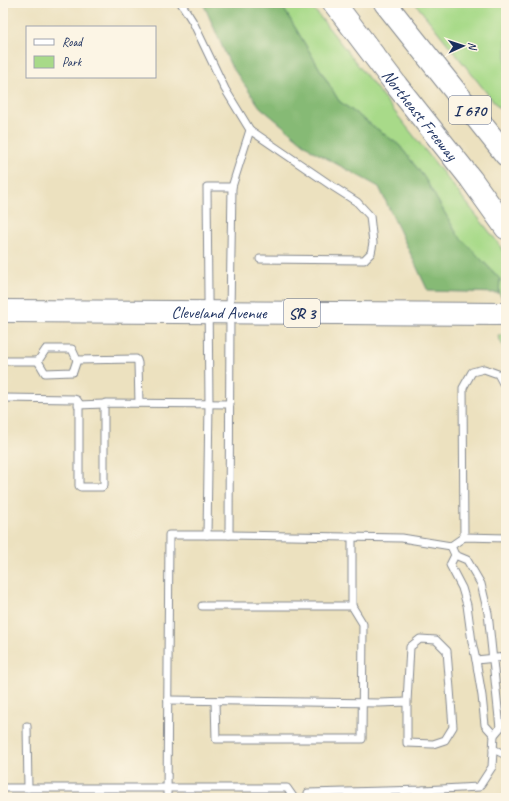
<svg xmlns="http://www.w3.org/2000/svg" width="509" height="801" font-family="Caveat,sans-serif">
<rect width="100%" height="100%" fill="#fcf5e5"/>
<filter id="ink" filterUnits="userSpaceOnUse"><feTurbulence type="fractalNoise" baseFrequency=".025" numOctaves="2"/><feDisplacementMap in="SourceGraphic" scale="8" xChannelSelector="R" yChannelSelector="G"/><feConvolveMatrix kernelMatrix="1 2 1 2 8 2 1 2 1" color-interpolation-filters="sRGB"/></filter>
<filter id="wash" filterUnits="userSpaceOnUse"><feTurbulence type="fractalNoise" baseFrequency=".012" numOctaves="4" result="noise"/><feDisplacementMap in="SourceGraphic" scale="16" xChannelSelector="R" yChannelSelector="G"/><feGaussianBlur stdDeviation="0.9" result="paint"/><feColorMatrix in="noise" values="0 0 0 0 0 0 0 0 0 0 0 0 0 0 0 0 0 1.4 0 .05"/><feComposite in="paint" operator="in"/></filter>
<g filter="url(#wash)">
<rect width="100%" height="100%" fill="#ece1bf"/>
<g fill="#a8da89" stroke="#628474">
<polygon points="276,3 309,3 499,244 506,257 506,307 499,293 500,279 457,234 424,177 399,145 339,101 284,9"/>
<polygon points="415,3 506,3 506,117"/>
<polygon points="498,335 506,335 506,354"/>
</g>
<polygon fill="#86ba75" stroke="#50746a" points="203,3 276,3 284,9 339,101 399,145 424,177 457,234 500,279 499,293 428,291 379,187 313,151 260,107 230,64"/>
</g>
<g filter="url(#ink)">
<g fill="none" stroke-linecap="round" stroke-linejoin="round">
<defs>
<g id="lane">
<polyline points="181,3 193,22 225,89 250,130"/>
<polyline points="3,361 38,361 46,349 72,349 77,360 136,359 137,360 138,363 139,403"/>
<polyline points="38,361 45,373 73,372 77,360"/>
<polyline points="3,398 74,399 77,400 79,403 79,486 81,487 102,487 104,485 104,404 106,403 230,404"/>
<polyline points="78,405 104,404"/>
<polyline points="207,535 209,404 207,187 232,187"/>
<polyline points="229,535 230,312 232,187 250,130 332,186 357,202 370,216 373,243 371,253 364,260 260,259"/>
<polyline points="352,537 352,606"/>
<polyline points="464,537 463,388 472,372 484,369 498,374 506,389"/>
<polyline points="455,555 450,565 462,588 467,605 472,642 476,660 482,696 485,725 494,735"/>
<polyline points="202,606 352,606 363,624 362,739 216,739 215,701"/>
<polyline points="476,660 506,657"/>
<polyline points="168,700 379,703 407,702 410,647 420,639 436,640 447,651 453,727 445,740 433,744 407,743 407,702"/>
<polyline points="27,726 28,788"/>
<polyline points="493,749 506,755"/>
<polyline points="3,788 287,788 294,798"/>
<polyline points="423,790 424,798"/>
<polyline points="167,798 169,535 229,535 402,538 451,546 464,537 506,538"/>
<polyline points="308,798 308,793 423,790 479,787 492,767 494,735 500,728 488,613 481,584 467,560 455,555 451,546"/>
<polyline points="506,798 506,796"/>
</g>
<g id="primary">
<path id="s1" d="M3 311 506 314"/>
</g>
<g id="highway">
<path id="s2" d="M334 3 397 86 471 179 506 228"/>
<polyline points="385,3 506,155"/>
</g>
</defs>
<use href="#lane" stroke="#84888e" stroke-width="9"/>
<use href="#primary" stroke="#84888e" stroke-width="24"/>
<use href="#highway" stroke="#84888e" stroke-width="24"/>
<use href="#lane" stroke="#fff" stroke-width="7"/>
<use href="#primary" stroke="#fff" stroke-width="22"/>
<use href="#highway" stroke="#fff" stroke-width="22"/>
</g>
</g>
<g text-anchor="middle" stroke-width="3.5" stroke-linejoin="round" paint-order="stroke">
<g fill="#fcf5e5" stroke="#5e6a86" stroke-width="1">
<rect x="449" y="96" width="42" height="28" rx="3"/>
<rect x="284" y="299" width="36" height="28" rx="3"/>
</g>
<g font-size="16" font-weight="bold" fill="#1b2f5e">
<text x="470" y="116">I 670</text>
<text x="302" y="319">SR 3</text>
</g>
<g font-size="17" fill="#1b2f5e" stroke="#fcf5e5">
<text dy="6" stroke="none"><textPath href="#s2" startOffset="141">Northeast Freeway</textPath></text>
<text dy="6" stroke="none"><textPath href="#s1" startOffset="216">Cleveland Avenue</textPath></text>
</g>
</g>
<rect width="509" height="801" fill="none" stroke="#fcf5e5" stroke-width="16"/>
<rect x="26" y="26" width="130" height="52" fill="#fcf5e5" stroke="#a2a6af"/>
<rect x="34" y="39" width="20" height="6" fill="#ffffff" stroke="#a2a6af"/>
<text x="62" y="46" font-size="12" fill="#1b2f5e">Road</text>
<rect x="34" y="56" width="20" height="12" fill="#a8da89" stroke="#a2a6af"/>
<text x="62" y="66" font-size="12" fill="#1b2f5e">Park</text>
<g transform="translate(463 46) rotate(87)" stroke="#fcf5e5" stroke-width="3" paint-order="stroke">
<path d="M0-3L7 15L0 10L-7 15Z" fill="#1b2f5e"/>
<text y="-6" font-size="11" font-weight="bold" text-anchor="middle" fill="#1b2f5e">N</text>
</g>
</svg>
